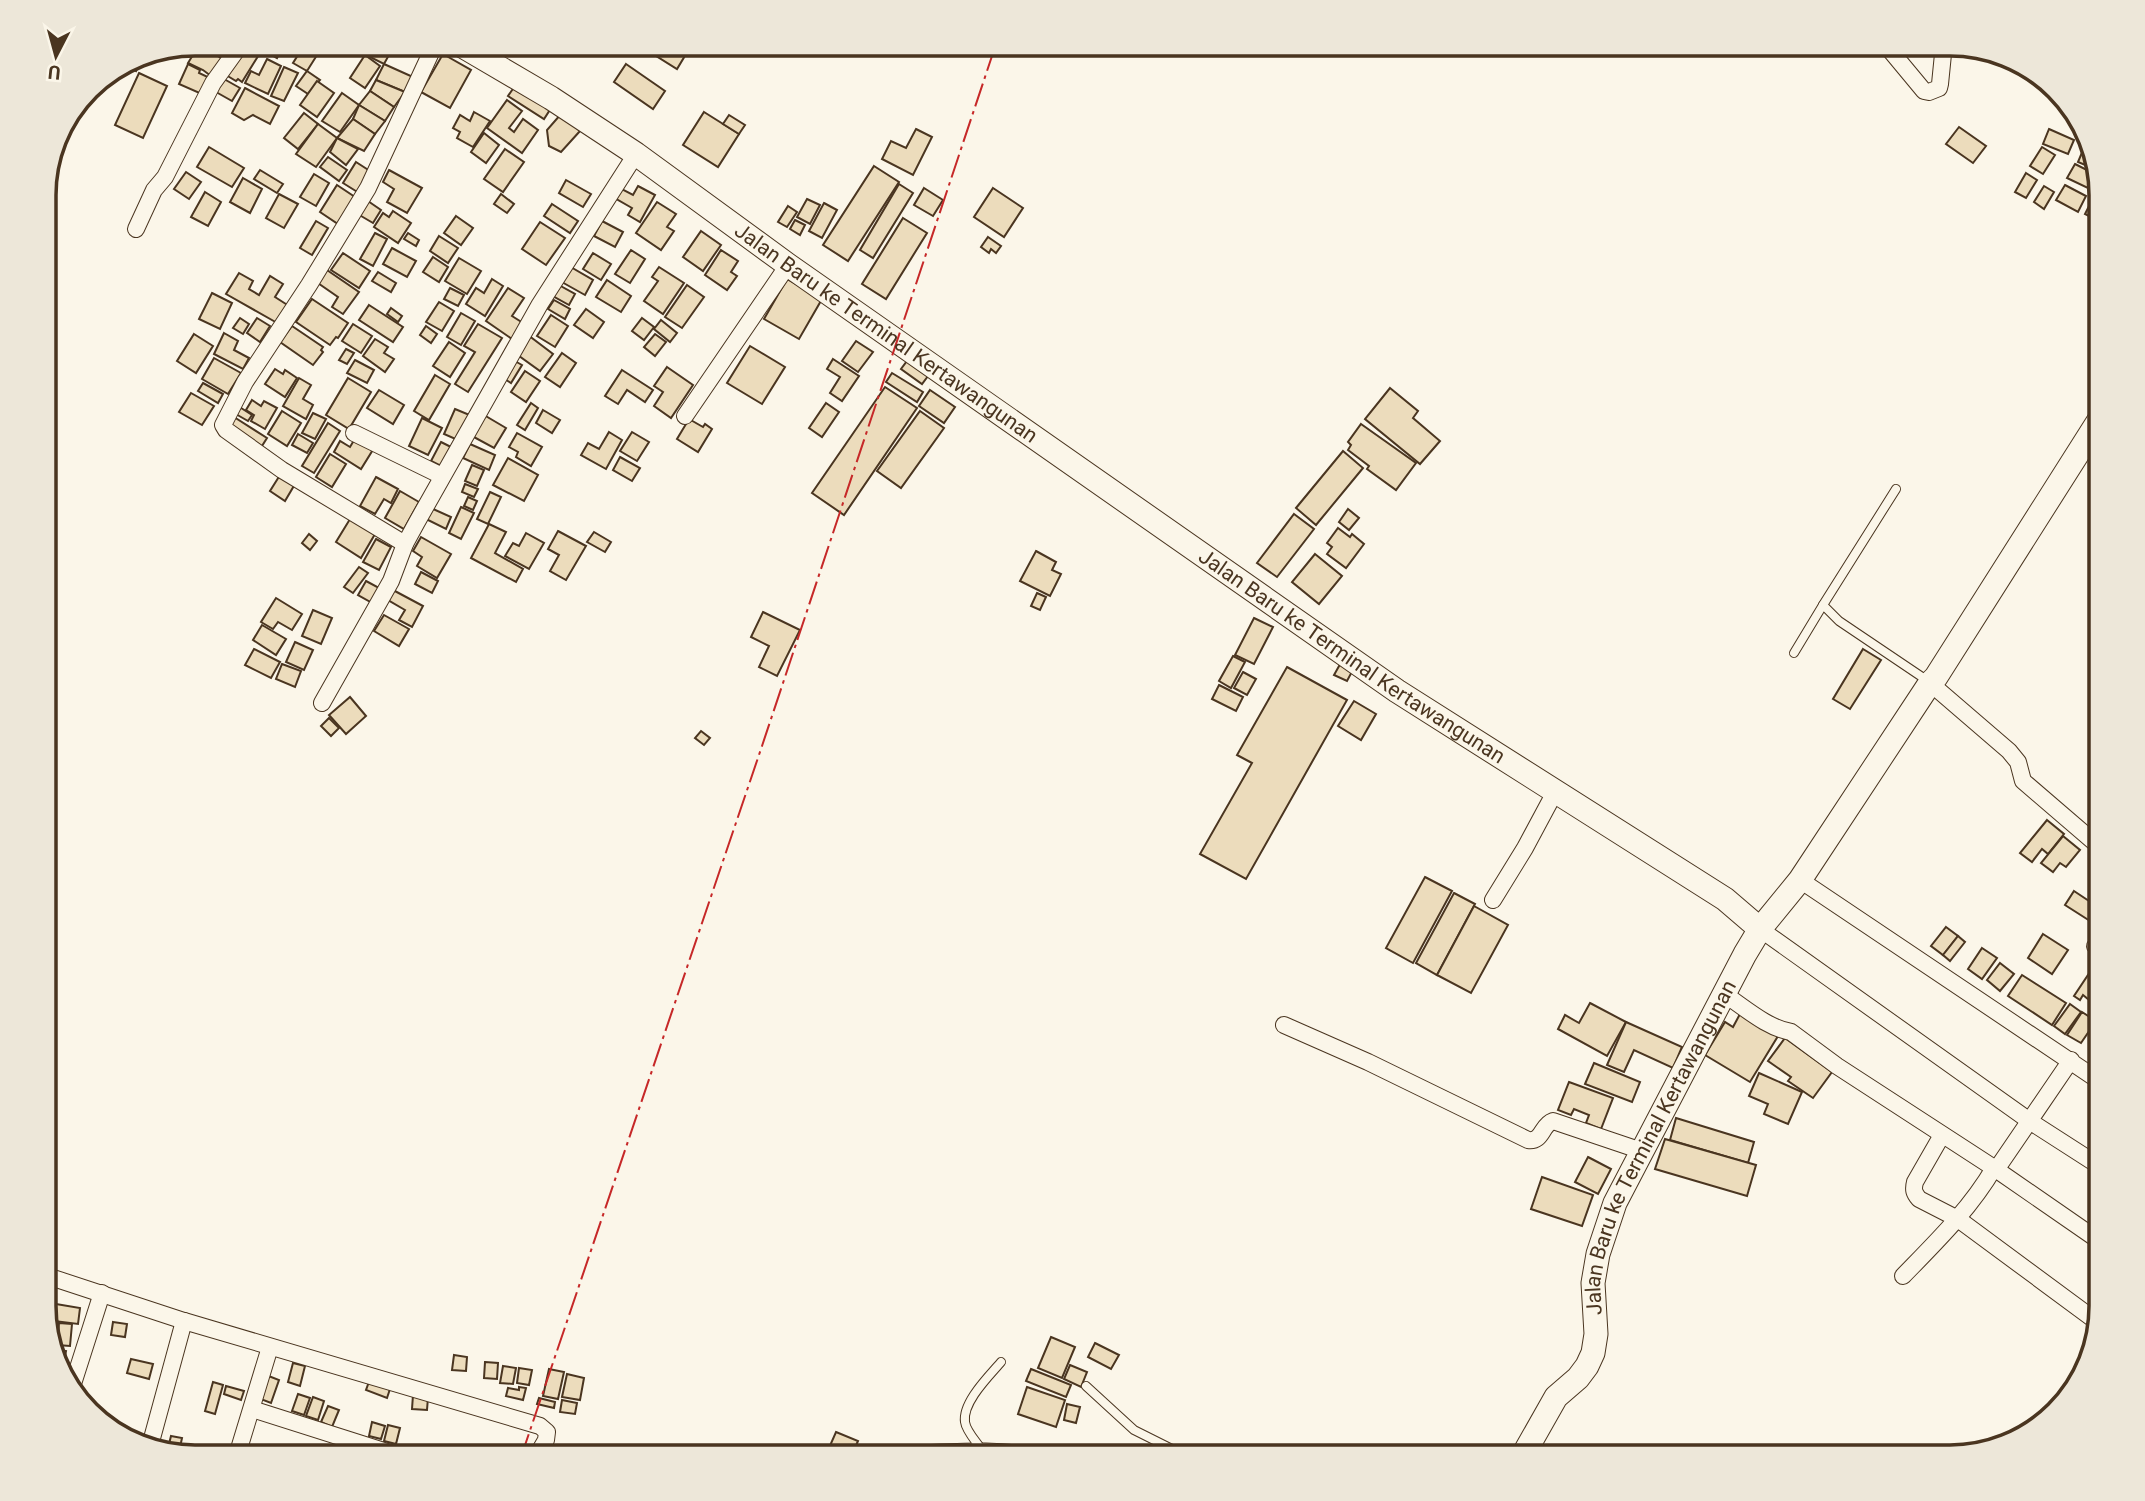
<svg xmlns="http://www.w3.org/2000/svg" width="2145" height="1501" font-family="Roboto,sans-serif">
<rect width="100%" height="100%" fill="#fbf6e9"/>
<g fill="#ecdcbc" stroke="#4a3520" stroke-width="2">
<polygon points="201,44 237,44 227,59"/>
<polygon points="245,44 260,53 242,82 238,79 236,81 226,75"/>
<polygon points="252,44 284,44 277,58"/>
<polygon points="305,44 324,44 307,71 293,63"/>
<polygon points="361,44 395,44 384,64 358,51"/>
<polygon points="637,44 668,44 686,54 677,69"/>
<polygon points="668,44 692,44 686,54"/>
<polygon points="199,45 226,61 215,79 203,70 188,63"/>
<polygon points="144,54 136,71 123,64 137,55"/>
<polygon points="443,54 471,70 450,108 421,92"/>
<polygon points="365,55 380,66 365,88 350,78"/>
<polygon points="267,59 281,66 268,94 245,83 251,71 259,75"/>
<polygon points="2001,61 2025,69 2025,70 2000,66"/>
<polygon points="188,64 200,70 199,73 212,79 204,95 179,84"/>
<polygon points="384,64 413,77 405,92 376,80"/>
<polygon points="626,64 665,91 653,109 614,82"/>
<polygon points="284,67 298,73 284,101 271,96"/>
<polygon points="307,71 320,80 308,94 296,86"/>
<polygon points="139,73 167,86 143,138 115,125"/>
<polygon points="224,79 240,88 232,101 216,92"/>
<polygon points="376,80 405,92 394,107 370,91"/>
<polygon points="317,81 334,93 317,117 300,105"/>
<polygon points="517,83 553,105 544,119 508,96"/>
<polygon points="245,88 279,106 270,124 253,115 244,120 232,113"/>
<polygon points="370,91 394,107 385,121 359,105"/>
<polygon points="342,93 359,105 340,132 322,121"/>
<polygon points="507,100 522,111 509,128 514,132 523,119 538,130 522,153 487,128"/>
<polygon points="359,105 385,121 375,134 353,119"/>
<polygon points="474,112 490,121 473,147 457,138 460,132 453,128 460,115 470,121"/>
<polygon points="704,112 739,134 718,167 683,145"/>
<polygon points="304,113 318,124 298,149 284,138"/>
<polygon points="561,114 580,131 561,152 549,146 547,130"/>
<polygon points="729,115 745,125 739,134 723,124"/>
<polygon points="353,119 375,134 364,151 337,138"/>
<polygon points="318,124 337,138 316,167 296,154"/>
<polygon points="1959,127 1986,146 1973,163 1946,144"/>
<polygon points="916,129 932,137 913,175 882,159 891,141 906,148"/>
<polygon points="2049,129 2074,140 2068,154 2043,144"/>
<polygon points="484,133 499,145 486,163 471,152"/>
<polygon points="337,138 358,149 346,165 330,152"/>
<polygon points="209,147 244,168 232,187 197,167"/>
<polygon points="2042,147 2055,155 2043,174 2030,166"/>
<polygon points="505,149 524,162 503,192 484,179"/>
<polygon points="2083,150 2092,154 2095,169 2078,162"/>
<polygon points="328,157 347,170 339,181 320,167"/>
<polygon points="356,162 373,173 359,193 343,183"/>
<polygon points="2075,164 2097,175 2097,179 2092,190 2067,178"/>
<polygon points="874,166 899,182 848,261 823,245"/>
<polygon points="260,170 283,184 277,193 254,179"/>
<polygon points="389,170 422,188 407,213 387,202 394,189 383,182"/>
<polygon points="186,172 201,182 189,199 174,189"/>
<polygon points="2026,173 2037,180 2026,198 2015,192"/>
<polygon points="314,174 329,183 316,206 300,197"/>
<polygon points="243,178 262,189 250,213 230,202"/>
<polygon points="566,180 591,194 583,207 559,193"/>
<polygon points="899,184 913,193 873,258 860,250"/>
<polygon points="337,185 355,197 338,224 320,212"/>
<polygon points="2065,185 2086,196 2078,212 2056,200"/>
<polygon points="638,186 655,195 640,222 628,215 632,208 613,197 618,187 633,195"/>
<polygon points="2044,186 2054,192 2044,209 2034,202"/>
<polygon points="924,188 943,200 933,216 914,205"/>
<polygon points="993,188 1023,208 1004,237 974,217"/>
<polygon points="205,192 221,202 208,226 191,217"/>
<polygon points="279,194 298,204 284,228 266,218"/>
<polygon points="501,194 514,204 507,213 494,204"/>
<polygon points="365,199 381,210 373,223 356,213"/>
<polygon points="807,199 820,205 810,224 797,217"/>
<polygon points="657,202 676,214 667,227 674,231 661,250 636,233"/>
<polygon points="824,203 837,210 822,238 809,231"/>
<polygon points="552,204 578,221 570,233 544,216"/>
<polygon points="788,206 797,212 787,227 778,222"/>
<polygon points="2089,206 2101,212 2101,222 2085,214"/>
<polygon points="393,211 411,223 398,243 374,227 383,213 389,217"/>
<polygon points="456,216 473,228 461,245 444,233"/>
<polygon points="903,218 927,233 886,299 862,284"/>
<polygon points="795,220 805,225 800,235 790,229"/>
<polygon points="316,221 328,228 312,255 300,248"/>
<polygon points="602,221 623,232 615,247 594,236"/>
<polygon points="540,222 565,238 546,265 522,249"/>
<polygon points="701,231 721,245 703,271 683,257"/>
<polygon points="375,233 387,239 373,266 360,259"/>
<polygon points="408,233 419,240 416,246 404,239"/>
<polygon points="439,236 458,248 448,263 430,251"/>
<polygon points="988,237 1001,246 996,253 991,249 989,253 981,247"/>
<polygon points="392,248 416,261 407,277 383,264"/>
<polygon points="631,250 645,259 630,283 615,274"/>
<polygon points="721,250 738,261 731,272 737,276 727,290 705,275"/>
<polygon points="343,253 370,271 359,288 331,270"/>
<polygon points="593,253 611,264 601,280 583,269"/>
<polygon points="433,257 448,267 439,282 423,272"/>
<polygon points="459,258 481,271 467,294 445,281"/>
<polygon points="569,266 593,280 585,295 560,281"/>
<polygon points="659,267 684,283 663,314 644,301 658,281 652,277"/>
<polygon points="324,268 359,292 343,314 332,307 338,297 315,281"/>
<polygon points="378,272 396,283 391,292 372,281"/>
<polygon points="239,273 253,281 249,289 259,295 270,276 283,284 275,297 289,306 279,324 226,294"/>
<polygon points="492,279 503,286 485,316 466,304 476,288 484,293"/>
<polygon points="787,279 822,299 799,339 764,319"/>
<polygon points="607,280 631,296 621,312 596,297"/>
<polygon points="557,284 575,294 569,305 551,295"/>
<polygon points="687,285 704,297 682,328 665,317"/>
<polygon points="450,288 464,295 458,306 444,299"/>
<polygon points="508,288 524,298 512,316 523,323 512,339 486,321"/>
<polygon points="212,293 232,303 220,329 199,319"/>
<polygon points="312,299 348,323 338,338 336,337 330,345 296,322"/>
<polygon points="554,300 570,309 565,319 548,309"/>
<polygon points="439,302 454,311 442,331 426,322"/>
<polygon points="369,305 403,327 393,342 359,320"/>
<polygon points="391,308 402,316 398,322 387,314"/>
<polygon points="586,309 604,322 593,338 574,325"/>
<polygon points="461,313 475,321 461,345 447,337"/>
<polygon points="551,315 568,326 555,347 537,336"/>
<polygon points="240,318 249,324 243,334 233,328"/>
<polygon points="257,318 270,326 260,342 247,333"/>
<polygon points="642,318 654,327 644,340 632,331"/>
<polygon points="661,320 677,333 670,342 654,329"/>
<polygon points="353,324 372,336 361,353 342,341"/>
<polygon points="478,324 502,338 468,392 455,384 475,352 464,346"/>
<polygon points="292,326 323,347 321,350 323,352 313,365 280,342"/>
<polygon points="426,326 437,334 431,343 420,335"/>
<polygon points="224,333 238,341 234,350 249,358 243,369 214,354"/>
<polygon points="194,334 213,346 196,373 177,361"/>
<polygon points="655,334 666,342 655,356 644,347"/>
<polygon points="528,335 553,354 540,371 515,353"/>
<polygon points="375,339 388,347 384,353 394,359 385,372 363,356"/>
<polygon points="856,341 873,352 858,372 842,361"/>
<polygon points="449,342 465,353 450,377 433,366"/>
<polygon points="750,346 785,367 762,404 727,383"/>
<polygon points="346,349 354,353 347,364 339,360"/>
<polygon points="562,353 576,363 560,387 545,377"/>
<polygon points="214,358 241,373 228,394 202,379"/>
<polygon points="833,359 859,376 842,401 830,393 840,377 827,369"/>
<polygon points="355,360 374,370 367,383 347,373"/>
<polygon points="513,360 522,365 511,383 503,378"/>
<polygon points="907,361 928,376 922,384 901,369"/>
<polygon points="667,367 693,385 671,418 654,406 663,392 654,386"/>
<polygon points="275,369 283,374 285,370 297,378 285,397 265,384"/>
<polygon points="622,370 653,390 645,402 627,390 618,404 605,396"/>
<polygon points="525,371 540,381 526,402 511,392"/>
<polygon points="892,373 923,392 917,402 886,382"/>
<polygon points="435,375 450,384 429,420 414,411"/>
<polygon points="299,378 311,385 303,399 313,405 306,419 283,406"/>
<polygon points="348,378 371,392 349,429 326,415"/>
<polygon points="203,383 223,394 218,403 198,391"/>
<polygon points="885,387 917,408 844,515 812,493"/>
<polygon points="1390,388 1418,411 1413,418 1440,441 1420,464 1365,419"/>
<polygon points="379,390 404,405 393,424 367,408"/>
<polygon points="930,390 955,407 944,423 919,406"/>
<polygon points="191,393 214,406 202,425 179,412"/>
<polygon points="252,400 261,406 264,401 277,408 265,429 251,421 254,415 246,410"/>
<polygon points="531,403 538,408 525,430 517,425"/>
<polygon points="826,403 839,412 822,437 809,428"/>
<polygon points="238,406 252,415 248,421 234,413"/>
<polygon points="455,409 472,416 460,441 444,434"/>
<polygon points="543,410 560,420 552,433 536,423"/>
<polygon points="282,411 301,423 287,446 268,434"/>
<polygon points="920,411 944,428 901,488 877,471"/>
<polygon points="313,413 326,419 315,439 302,433"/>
<polygon points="484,415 506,428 494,448 472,436"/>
<polygon points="234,417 267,438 260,449 227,428"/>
<polygon points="422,418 442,428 428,455 409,446"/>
<polygon points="689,419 703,427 705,424 712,429 698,452 677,439"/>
<polygon points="328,423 340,431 314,473 302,466"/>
<polygon points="1361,424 1416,463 1396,490 1367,469 1369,466 1348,450 1351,445 1348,442"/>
<polygon points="609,432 622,440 606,469 581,455 588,443 599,449"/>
<polygon points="632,432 649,442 637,461 620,451"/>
<polygon points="517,433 542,447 531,466 516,457 518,452 509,447"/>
<polygon points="298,434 313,443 307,453 292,445"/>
<polygon points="356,437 374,448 361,469 334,452 340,441 350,447"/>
<polygon points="441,442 451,447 441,466 431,461"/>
<polygon points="470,444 495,455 489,470 463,458"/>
<polygon points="1343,451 1363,468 1316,525 1296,508"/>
<polygon points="330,454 346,464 332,487 316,477"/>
<polygon points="620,457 640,468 632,481 613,470"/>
<polygon points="508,458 538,475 524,501 493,485"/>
<polygon points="472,465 484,470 477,486 465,481"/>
<polygon points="280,475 295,484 285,501 270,491"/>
<polygon points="376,477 398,489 391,503 384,499 375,514 360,506"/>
<polygon points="465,484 478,489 474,497 462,492"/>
<polygon points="400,491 419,502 404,529 385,518"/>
<polygon points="490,492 501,497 488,524 477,519"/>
<polygon points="468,497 477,501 473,510 464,506"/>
<polygon points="461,507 474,513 461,539 449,533"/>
<polygon points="431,508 451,517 446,529 426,519"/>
<polygon points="1348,509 1359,518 1349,530 1339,522"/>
<polygon points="1294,514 1314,529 1277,577 1257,563"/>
<polygon points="350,519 375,534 361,558 336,542"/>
<polygon points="489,524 506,532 495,553 523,569 516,582 471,558"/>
<polygon points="1338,528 1350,537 1352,534 1364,544 1346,568 1327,554 1332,547 1327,543"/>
<polygon points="558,531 586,546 566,580 550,571 559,555 548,549"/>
<polygon points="594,532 611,542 605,552 587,542"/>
<polygon points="526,533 544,543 529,569 505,556 513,543 519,546"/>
<polygon points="309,534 317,541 310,550 302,543"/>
<polygon points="421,537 451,554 437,578 417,566 422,557 413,551"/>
<polygon points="376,539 391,547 379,570 363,562"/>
<polygon points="1036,551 1056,562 1052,570 1061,574 1050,596 1020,581"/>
<polygon points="1315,554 1342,576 1319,604 1292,582"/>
<polygon points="359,567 368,573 353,593 344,587"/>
<polygon points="421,572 438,581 432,593 415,584"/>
<polygon points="366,581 383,590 374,604 358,595"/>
<polygon points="393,590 423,606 412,627 399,620 405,610 388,600"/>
<polygon points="1037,593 1046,597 1040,610 1031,606"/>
<polygon points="276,598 302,614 292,630 278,622 273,629 261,622"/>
<polygon points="313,610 332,618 321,644 302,636"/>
<polygon points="763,612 800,630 777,676 759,667 769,646 751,637"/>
<polygon points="384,615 409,629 399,646 374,631"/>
<polygon points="1254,618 1273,627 1254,664 1235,655"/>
<polygon points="262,625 286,639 276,655 253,640"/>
<polygon points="295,642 313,650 304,670 286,662"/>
<polygon points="254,649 280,662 271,678 245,665"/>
<polygon points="1863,649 1881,660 1850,709 1833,699"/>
<polygon points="1233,656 1245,662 1231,688 1219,681"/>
<polygon points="1343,659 1355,666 1347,681 1334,675"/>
<polygon points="282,664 301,671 295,687 276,679"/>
<polygon points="1287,667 1347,700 1246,879 1200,854 1252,763 1237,755"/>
<polygon points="1243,672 1256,679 1247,695 1234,688"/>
<polygon points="1219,685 1243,697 1236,711 1212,699"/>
<polygon points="350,697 366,716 346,734 329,715"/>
<polygon points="1354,701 1376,714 1361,740 1338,726"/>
<polygon points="329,718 339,728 331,736 321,726"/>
<polygon points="701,731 710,738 704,745 695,738"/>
<polygon points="2047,820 2064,834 2048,854 2042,849 2032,862 2020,853"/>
<polygon points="2063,836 2080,850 2066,867 2060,863 2053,872 2041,863"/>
<polygon points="1425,877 1452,891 1413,963 1386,948"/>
<polygon points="2074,891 2101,909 2101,928 2065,905"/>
<polygon points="1454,893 1475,904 1437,975 1416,963"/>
<polygon points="1474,906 1508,925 1471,993 1437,975"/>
<polygon points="1946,927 1958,936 1943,955 1931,946"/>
<polygon points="2043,934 2068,950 2052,974 2028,958"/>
<polygon points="1958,936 1965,942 1950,961 1943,955"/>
<polygon points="1982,948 1997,958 1982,979 1968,969"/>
<polygon points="2000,963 2014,974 2000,991 1987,980"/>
<polygon points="2090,972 2101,980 2101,995 2094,1004 2083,995 2080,1000 2074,996"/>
<polygon points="2022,975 2066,1003 2052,1025 2008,996"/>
<polygon points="1590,1003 1626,1022 1607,1056 1558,1029 1565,1015 1579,1023"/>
<polygon points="2070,1004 2081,1012 2065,1034 2054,1026"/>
<polygon points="2082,1012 2096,1021 2081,1043 2067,1035"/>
<polygon points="1740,1014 1778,1036 1750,1082 1705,1055 1725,1022 1733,1027"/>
<polygon points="1626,1022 1682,1047 1673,1068 1634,1050 1624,1072 1607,1065"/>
<polygon points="1785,1038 1832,1072 1813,1098 1788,1081 1791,1077 1768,1061"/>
<polygon points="1594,1063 1640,1082 1632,1102 1585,1084"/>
<polygon points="1759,1073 1802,1092 1788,1124 1764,1114 1768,1104 1749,1096"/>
<polygon points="1569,1082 1613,1098 1601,1129 1586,1123 1589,1115 1574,1109 1571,1115 1558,1110"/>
<polygon points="1676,1118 1754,1142 1748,1163 1670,1140"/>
<polygon points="1665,1139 1756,1165 1747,1196 1655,1169"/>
<polygon points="1588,1157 1611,1169 1598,1194 1575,1182"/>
<polygon points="1542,1177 1593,1195 1582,1226 1531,1209"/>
<polygon points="44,1284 55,1285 53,1302 44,1301"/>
<polygon points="56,1304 80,1308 78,1324 54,1321"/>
<polygon points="48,1322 57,1323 54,1342 52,1342"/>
<polygon points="113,1322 127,1324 125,1337 111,1335"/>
<polygon points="59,1323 72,1324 70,1346 57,1345"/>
<polygon points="1051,1337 1075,1347 1062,1378 1038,1368"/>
<polygon points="1095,1343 1119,1355 1111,1369 1088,1357"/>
<polygon points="54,1349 66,1351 63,1366 59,1366"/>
<polygon points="454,1355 467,1357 466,1371 452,1370"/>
<polygon points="131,1359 153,1364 149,1379 127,1373"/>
<polygon points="485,1362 498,1363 497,1379 484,1378"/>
<polygon points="293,1363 305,1366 300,1386 288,1382"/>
<polygon points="1070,1365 1087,1372 1081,1387 1064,1379"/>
<polygon points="503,1366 516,1368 513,1384 500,1383"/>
<polygon points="519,1368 532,1370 529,1385 517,1383"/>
<polygon points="549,1369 564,1372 558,1399 543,1396"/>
<polygon points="1031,1369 1071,1385 1066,1397 1026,1381"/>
<polygon points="567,1374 584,1378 580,1400 562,1397"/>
<polygon points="266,1375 279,1380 271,1403 258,1398"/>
<polygon points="370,1379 391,1386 387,1398 366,1390"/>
<polygon points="213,1382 223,1385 215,1414 205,1411"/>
<polygon points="226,1386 244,1391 241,1400 224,1394"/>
<polygon points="519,1387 526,1388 523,1400 506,1396 508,1388 519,1390"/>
<polygon points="1027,1387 1065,1400 1056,1427 1018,1414"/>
<polygon points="298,1394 310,1398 304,1415 292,1411"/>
<polygon points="413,1395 428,1397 427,1410 412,1409"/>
<polygon points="313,1397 324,1401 318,1420 306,1416"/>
<polygon points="539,1398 555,1402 554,1408 537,1404"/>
<polygon points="562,1400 577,1403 575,1414 560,1412"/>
<polygon points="1067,1404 1080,1407 1076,1423 1064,1420"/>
<polygon points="328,1406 339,1410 332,1427 321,1422"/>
<polygon points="372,1422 385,1426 381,1439 369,1436"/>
<polygon points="388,1425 400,1428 396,1444 384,1441"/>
<polygon points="836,1432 858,1441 851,1457 825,1457"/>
<polygon points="171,1436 182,1438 179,1452 168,1448"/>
</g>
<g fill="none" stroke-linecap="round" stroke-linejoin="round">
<defs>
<g id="lane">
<polyline points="1896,489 1823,605 1839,621 1928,681"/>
<polyline points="1794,653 1823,605"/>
<polyline points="1086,1386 1134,1430 1174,1450 1200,1457"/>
<path d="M979 1446C974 1439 966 1430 965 1422 962 1402 990 1375 1001 1362"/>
<path d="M910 1450C961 1447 1010 1444 1059 1457"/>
</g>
<g id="street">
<polyline points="1885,44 1924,91 1929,92 1939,88 1940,84 1944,44"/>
<polyline points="136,229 154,190 165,177 213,83 241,44"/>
<polyline points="685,416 788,265"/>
<polyline points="354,433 442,476"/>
<polyline points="405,544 282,470 226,430 223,425 245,382 309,285 368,188 435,44"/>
<polyline points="1930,683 2009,751 2018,762 2023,781 2101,848"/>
<polyline points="322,703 391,581 405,544 417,522 540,304 636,154"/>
<polyline points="1800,880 2101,1082"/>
<polyline points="1493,900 1525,848 1555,792"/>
<polyline points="1760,929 2031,1122 2101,1167"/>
<polyline points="2101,939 2095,946 2101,951"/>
<path d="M1724 994C1744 1007 1767 1028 1791 1032L1837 1066 1994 1168 2101 1242"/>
<path d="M1284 1025 1368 1062 1528 1140C1543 1142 1541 1125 1553 1121L1642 1151"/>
<path d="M1942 1135 1915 1182C1913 1190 1914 1193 1919 1199L1958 1219 2096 1321"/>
<polyline points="44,1275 184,1321 540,1426 547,1432 546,1440 536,1457"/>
<path d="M1903 1276C1936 1242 1970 1209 1994 1168L1998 1167 2071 1060"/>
<polyline points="71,1390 102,1293"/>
<polyline points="252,1409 403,1457"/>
<polyline points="151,1442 184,1321"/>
<polyline points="239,1457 238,1452 270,1347"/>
</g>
<g id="secondary">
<path id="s1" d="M459 44 551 98 636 154 788 265 1397 691 1725 899 1760 929"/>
<path id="s2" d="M1522 1457 1556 1397 1578 1378 1587 1366 1593 1353 1596 1334 1593 1283 1598 1254 1615 1203 1745 954 1760 929 1800 880 1930 683 1936 677 2101 417"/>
</g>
</defs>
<use href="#lane" stroke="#4a3520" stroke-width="10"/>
<use href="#street" stroke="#4a3520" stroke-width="18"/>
<use href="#secondary" stroke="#4a3520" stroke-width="25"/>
<use href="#lane" stroke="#fbf6e9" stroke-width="8"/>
<use href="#street" stroke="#fbf6e9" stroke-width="16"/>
<use href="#secondary" stroke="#fbf6e9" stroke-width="23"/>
<polyline stroke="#c62828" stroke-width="2" stroke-dasharray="24 5 3.5 5" stroke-linecap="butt" points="521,1457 762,746 996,44"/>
</g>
<g text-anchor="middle" stroke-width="5" stroke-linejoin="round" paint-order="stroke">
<g font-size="21" fill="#4a3520" stroke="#fbf6e9">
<text dy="7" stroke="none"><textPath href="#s1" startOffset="516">Jalan Baru ke Terminal Kertawangunan</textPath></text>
<text dy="7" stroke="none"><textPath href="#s1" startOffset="1083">Jalan Baru ke Terminal Kertawangunan</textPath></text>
<text dy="7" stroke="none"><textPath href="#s2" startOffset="348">Jalan Baru ke Terminal Kertawangunan</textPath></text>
</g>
</g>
<path d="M0 0H2145V1501H0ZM195 56H1950A139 139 0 0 1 2089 195V1306A139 139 0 0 1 1950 1445H195A139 139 0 0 1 56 1306V195A139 139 0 0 1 195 56Z" fill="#ede7d9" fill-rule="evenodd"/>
<path fill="none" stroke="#4a3520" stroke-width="3.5" d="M195 56H1950A139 139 0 0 1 2089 195V1306A139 139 0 0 1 1950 1445H195A139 139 0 0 1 56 1306V195A139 139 0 0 1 195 56Z"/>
<g transform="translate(56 56) rotate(186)" stroke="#fbf6e9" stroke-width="5" paint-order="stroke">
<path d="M0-5L12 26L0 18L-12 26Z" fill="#4a3520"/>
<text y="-10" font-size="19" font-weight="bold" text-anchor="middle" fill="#4a3520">U</text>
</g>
</svg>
